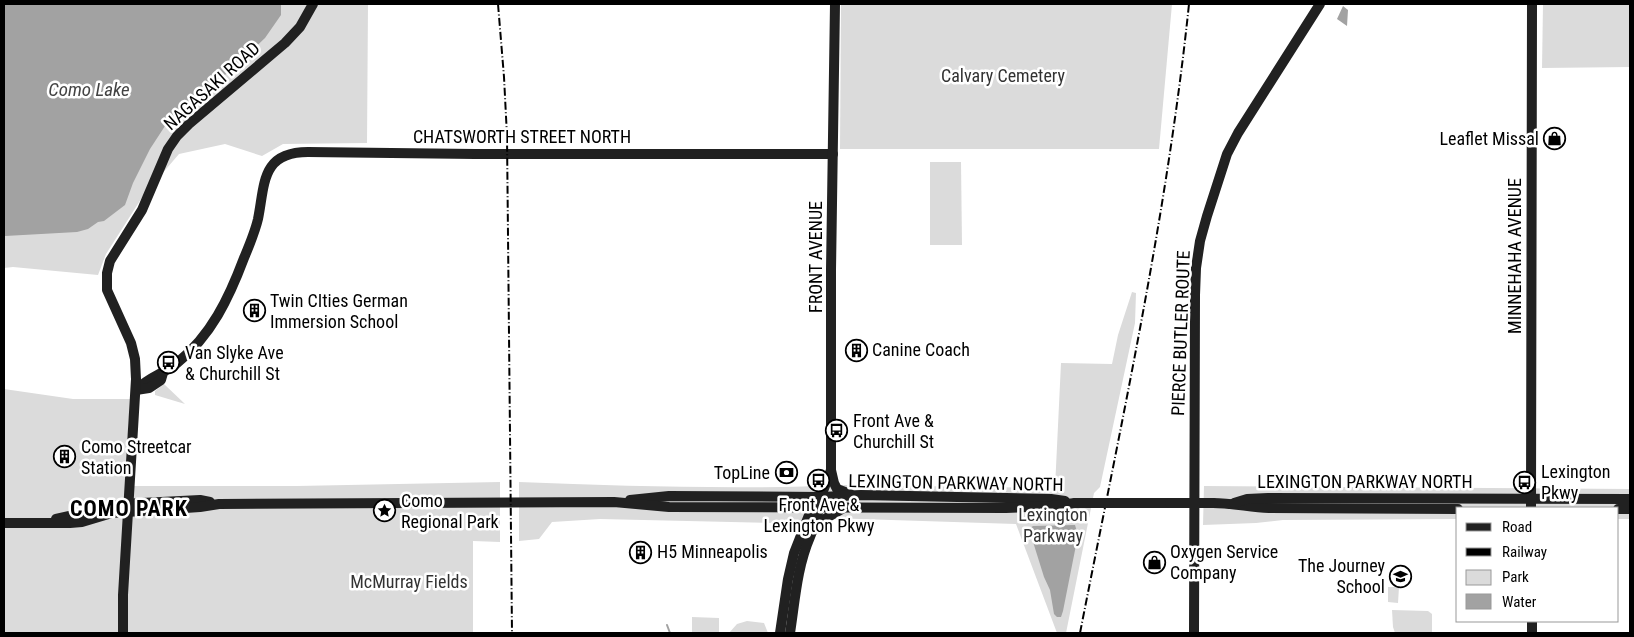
<svg xmlns="http://www.w3.org/2000/svg" width="1634" height="637" font-family="'Roboto Condensed',sans-serif">
<rect width="100%" height="100%" fill="#fff"/>
<g fill="#dbdbdb">
<polygon points="4,4 368,4 367,143 283,144 262,156 225,144 179,154 143,196 106,254 98,275 13,267 4,268"/>
<polygon points="841,4 1172,4 1159,149 840,149"/>
<polygon points="1543,4 1630,4 1630,67 1542,68"/>
<polygon points="930,162 961,162 962,245 930,245"/>
<path d="M1132 292 1136 293 1135 323 1100 487 1094 493 1066 633H1057L1016 524 829 518 822 524 600 519 552 522 539 539 519 541V482C627 486 736 490 845 485L1055 488 1061 363 1112 364 1118 335Z"/>
<polygon points="164,384 185,404 155,395 155,391"/>
<polygon points="4,389 73,399 130,399 125,486 297,486 500,482 500,542 473,541 473,633 4,633"/>
<polygon points="1204,486 1630,489 1630,519 1618,519 1618,508 1458,508 1458,519 1283,520 1256,523 1203,525"/>
<polygon points="1388,587 1399,587 1398,603 1388,602"/>
<polygon points="1392,610 1428,611 1432,614 1432,633 1395,633 1393,627"/>
<polygon points="692,617 719,618 719,633 692,633"/>
<polygon points="747,621 764,623 768,633 729,633 737,624"/>
</g>
<g fill="#a2a2a2">
<polygon points="4,4 281,4 281,15 265,38 229,72 193,98 165,126 150,149 133,183 125,205 104,221 98,222 88,229 77,232 5,236"/>
<polygon points="1343,6 1348,10 1347,26 1337,19"/>
<polygon points="1075,525 1078,535 1063,611 1061,617 1057,617 1054,614 1050,590 1044,577 1029,529 1033,526"/>
</g>
<g fill="none" stroke-linecap="round" stroke-linejoin="round">
<polyline stroke="#a2a2a2" stroke-width="2" points="667,625 670,633"/>
<g stroke="#212121" stroke-width="10">
<path d="M136 390C148 377 163 374 177 363 211 336 229 298 244 258 249 246 255 232 258 219 265 184 261 152 308 152L475 154H833"/>
<polyline points="136,390 149,388 161,380 163,373"/>
<polyline points="831,470 834,483 837,489 850,494"/>
<polyline points="630,500 669,496 822,497 861,495 1051,499 1065,501"/>
<polyline points="1109,503 1170,503"/>
<path d="M1213 503C1232 503 1249 507 1269 508L1458 509"/>
<polyline points="1234,503 1247,499 1268,498 1630,499"/>
<polyline points="1531,508 1532,4"/>
<polyline points="1618,509 1630,509"/>
<polyline points="56,519 122,504 200,500 210,502"/>
<polyline points="4,523 70,523 82,522 112,513 200,507 219,504 614,502 669,507 1006,508 1051,506 1075,503"/>
<polyline points="818,529 823,520 842,509"/>
<polyline points="1532,621 1532,633"/>
<polyline points="123,633 123,595 136,379 135,359 131,343 107,290 107,273 110,261 142,210 168,149 177,136 189,124 285,43 300,27 313,4"/>
<polyline points="780,633 788,579 794,553 809,515 817,507 831,470 831,270 835,4"/>
<path d="M790 633C795 601 797 567 810 537 814 526 820 519 817 507"/>
<polyline points="1194,633 1195,295 1196,268 1200,241 1207,216 1227,154 1238,133 1320,4"/>
</g>
<g stroke="#000" stroke-width="2" stroke-dasharray="8 2.5 1 2.5" stroke-linecap="butt">
<polyline points="498,4 504,77 507,136 512,633"/>
<path d="M1080 633C1121 424 1167 216 1189 4"/>
</g>
<g stroke="#212121" stroke-width="10">
<polyline points="1075,503 1109,503"/>
<polyline points="1170,503 1213,503"/>
</g>
</g>
<defs>
<symbol id="shop-ring" viewBox="-11 -11 22 22"><circle r="9.5" fill="#fff" stroke="#000" stroke-width="1.5"/><path d="M-5-2.5h2.3a2.7 3.5 0 0 1 5.4 0H5L5.5 6h-11ZM-1.5-2.5h3a1.5 2.3 0 0 0-3 0Z" fill="#000"/></symbol>
<symbol id="building-ring" viewBox="-11 -11 22 22"><circle r="9.5" fill="#fff" stroke="#000" stroke-width="1.5"/><path d="M-4-6H4V6H1V3H-1V6H-4ZM-2.5-4.3h1.7v1.8h-1.7ZM.8-4.3h1.7v1.8H.8ZM-2.5-1h1.7V.8h-1.7ZM.8-1h1.7V.8H.8Z" fill="#000"/></symbol>
<symbol id="bus-ring" viewBox="-11 -11 22 22"><circle r="9.5" fill="#fff" stroke="#000" stroke-width="1.5"/><path d="M-5-6H5V4H4V6H2V4H-2V6H-4V4H-5ZM-3.5-4V0h7V-4ZM-3.5 1.2v1.5H-2V1.2ZM2 1.2v1.5H3.5V1.2Z" fill="#000"/></symbol>
<symbol id="bank-ring" viewBox="-11 -11 22 22"><circle r="9.5" fill="#fff" stroke="#000" stroke-width="1.5"/><path d="M-6-4H6V4H-6ZM0-2.3a2.3 2.3 0 1 0 0 4.6a2.3 2.3 0 1 0 0-4.6Z" fill="#000"/></symbol>
<symbol id="sight-ring" viewBox="-11 -11 22 22"><circle r="9.5" fill="#fff" stroke="#000" stroke-width="1.5"/><path d="M0-6L1.8-2.2L6-1.7L2.9 1.2L3.7 5.4L0 3.3L-3.7 5.4L-2.9 1.2L-6-1.7L-1.8-2.2Z" fill="#000"/></symbol>
<symbol id="school-ring" viewBox="-11 -11 22 22"><circle r="9.5" fill="#fff" stroke="#000" stroke-width="1.5"/><path d="M0-5L7-2L0 1L-7-2ZM-4 1L0 2.5L4 1V4Q0 6-4 4Z" fill="#000"/></symbol>
</defs>
<g fill-rule="evenodd">
<use href="#shop-ring" x="1542" y="126" width="25" height="25"/>
<use href="#building-ring" x="242" y="298" width="25" height="25"/>
<use href="#building-ring" x="844" y="338" width="25" height="25"/>
<use href="#bus-ring" x="156" y="350" width="25" height="25"/>
<use href="#bus-ring" x="824" y="418" width="25" height="25"/>
<use href="#building-ring" x="52" y="444" width="25" height="25"/>
<use href="#bank-ring" x="774" y="460" width="25" height="25"/>
<use href="#bus-ring" x="806" y="468" width="25" height="25"/>
<use href="#bus-ring" x="1512" y="470" width="25" height="25"/>
<use href="#sight-ring" x="372" y="498" width="25" height="25"/>
<use href="#building-ring" x="628" y="540" width="25" height="25"/>
<use href="#shop-ring" x="1142" y="550" width="25" height="25"/>
<use href="#school-ring" x="1388" y="564" width="25" height="25"/>
</g>
<g text-anchor="middle" stroke-width="5" stroke-linejoin="round" paint-order="stroke">
<g font-size="18" fill="#323232" stroke="#fff">
<text x="1003" y="82">Calvary Cemetery</text>
<text x="1053" y="521">Lexington<tspan x="1053" dy="21">Parkway</tspan></text>
<text x="409" y="588">McMurray Fields</text>
</g>
<g font-size="18" fill="#000" stroke="#fff">
<text transform="translate(212 86) rotate(-42)" y="6">NAGASAKI ROAD</text>
<text x="522" y="143">CHATSWORTH STREET NORTH</text>
<text transform="translate(1515 256) rotate(-90)" y="6">MINNEHAHA AVENUE</text>
<text transform="translate(816 257) rotate(-90)" y="6">FRONT AVENUE</text>
<text transform="translate(1181 333) rotate(-88)" y="6">PIERCE BUTLER ROUTE</text>
<text x="1365" y="488">LEXINGTON PARKWAY NORTH</text>
<text transform="translate(956 483) rotate(1)" y="6">LEXINGTON PARKWAY NORTH</text>
</g>
<g font-size="18" fill="#000" stroke="#fff" text-anchor="start">
<text x="1539" y="145" text-anchor="end">Leaflet Missal</text>
<text x="270" y="307">Twin CIties German<tspan x="270" dy="21">Immersion School</tspan></text>
<text x="872" y="356">Canine Coach</text>
<text x="185" y="359">Van Slyke Ave<tspan x="185" dy="21">&amp; Churchill St</tspan></text>
<text x="853" y="427">Front Ave &amp;<tspan x="853" dy="21">Churchill St</tspan></text>
<text x="81" y="453">Como Streetcar<tspan x="81" dy="21">Station</tspan></text>
<text x="1541" y="478">Lexington<tspan x="1541" dy="21">Pkwy</tspan></text>
<text x="770" y="479" text-anchor="end">TopLine</text>
<text x="401" y="507">Como<tspan x="401" dy="21">Regional Park</tspan></text>
<text x="819" y="511" text-anchor="middle">Front Ave &amp;<tspan x="819" dy="21">Lexington Pkwy</tspan></text>
<text x="657" y="558">H5 Minneapolis</text>
<text x="1170" y="558">Oxygen Service<tspan x="1170" dy="21">Company</tspan></text>
<text x="1385" y="572" text-anchor="end">The Journey<tspan x="1385" dy="21">School</tspan></text>
</g>
<g font-size="19" font-style="italic" fill="#434343" stroke="#fff">
<text x="89" y="96">Como Lake</text>
</g>
<g font-size="22" font-weight="bold" letter-spacing="1" fill="#000" stroke="#fff">
<text x="129" y="516">COMO PARK</text>
</g>
</g>
<rect width="1634" height="637" fill="none" stroke="#000000" stroke-width="10"/>
<rect x="1456" y="507" width="162" height="115" fill="#ffffff" stroke="#999999"/>
<rect x="1466" y="523" width="25" height="8" fill="#212121" stroke="#999999"/>
<text x="1502" y="532" font-size="15" fill="#000000">Road</text>
<rect x="1466" y="548" width="25" height="8" fill="#000000" stroke="#999999"/>
<text x="1502" y="557" font-size="15" fill="#000000">Railway</text>
<rect x="1466" y="570" width="25" height="15" fill="#dbdbdb" stroke="#999999"/>
<text x="1502" y="582" font-size="15" fill="#000000">Park</text>
<rect x="1466" y="594" width="25" height="15" fill="#a2a2a2" stroke="#999999"/>
<text x="1502" y="607" font-size="15" fill="#000000">Water</text>
</svg>
